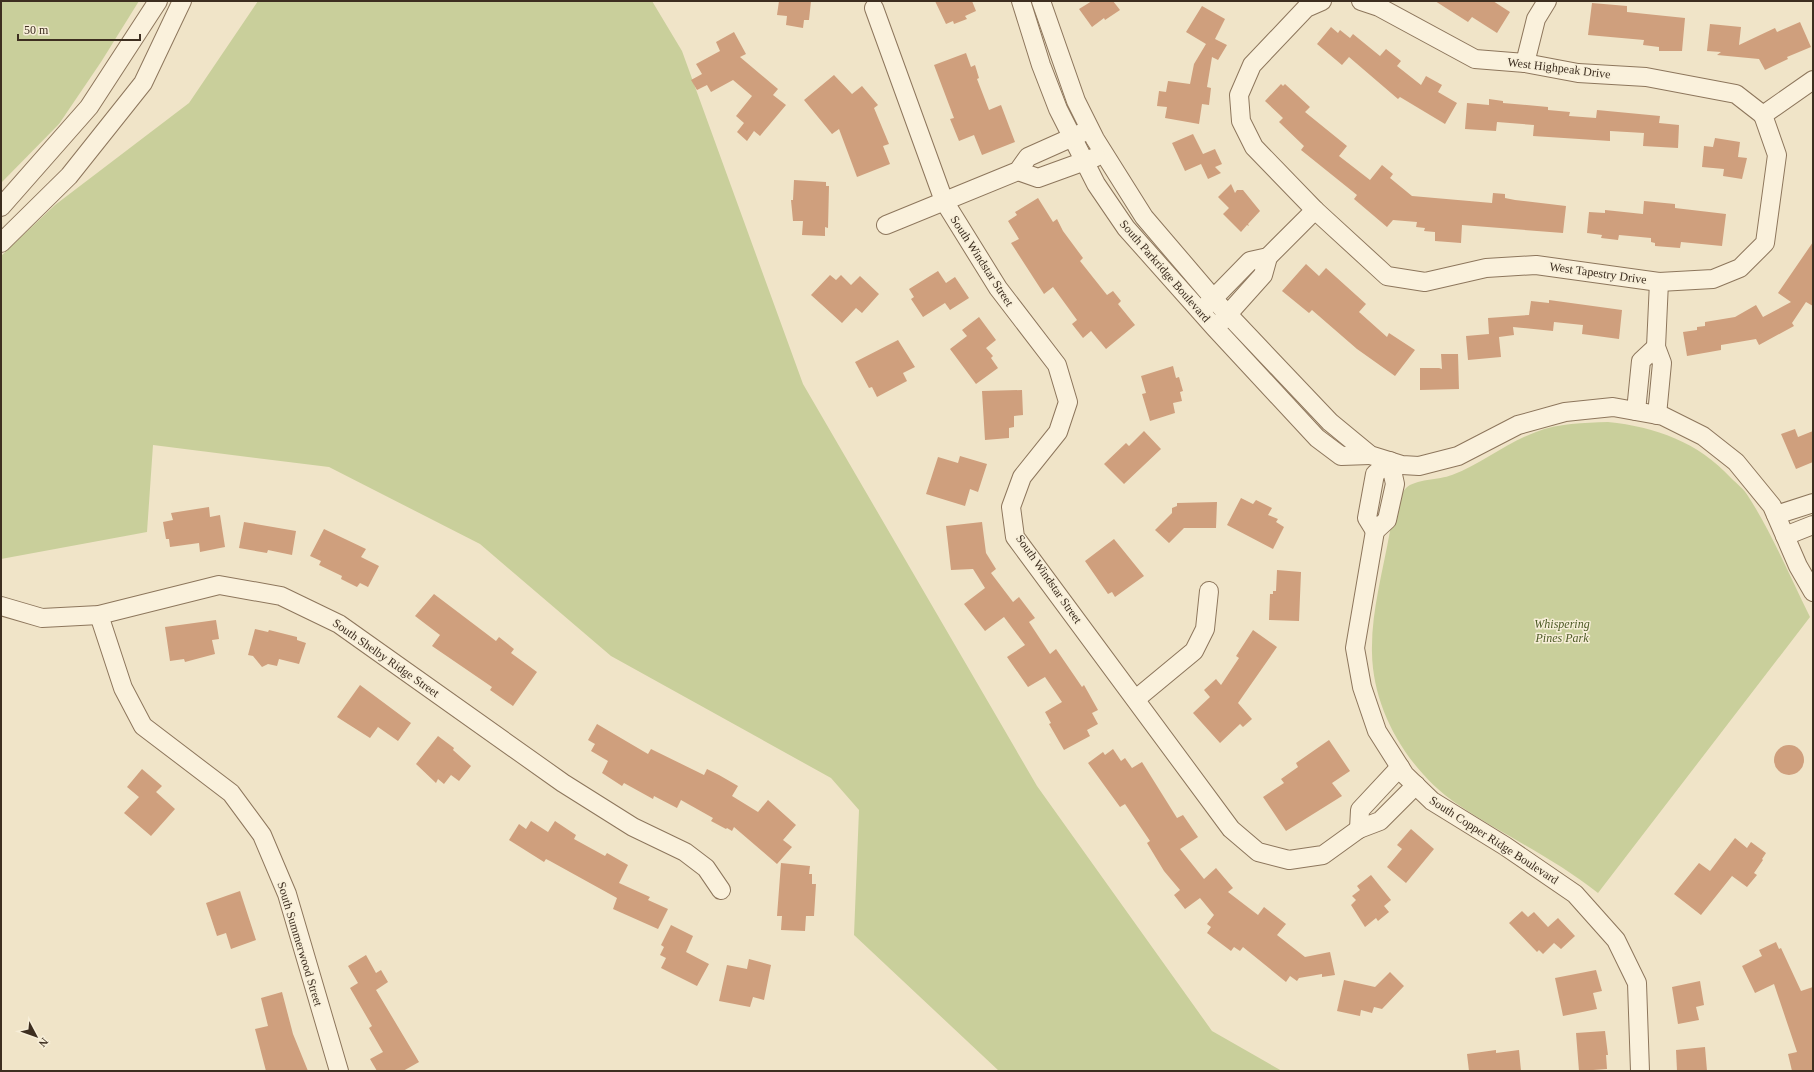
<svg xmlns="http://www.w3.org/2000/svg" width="1814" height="1072" font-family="'Times New Roman',serif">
<rect width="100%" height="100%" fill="#f0e4c8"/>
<g fill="#c9cf9b">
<polygon points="1,1 139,1 101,62 59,124 1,183"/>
<polygon points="258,1 652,1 682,51 803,384 1037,786 1212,1031 1282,1071 999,1071 854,935 859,810 831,778 611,656 480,544 329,467 153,445 147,532 1,559 1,256 55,205 189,103"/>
<path d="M1608 422C1656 427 1698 442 1731 478 1737 484 1744 489 1748 496 1772 533 1790 577 1810 617L1598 893C1554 858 1503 835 1457 804 1409 771 1373 712 1372 653 1371 612 1383 571 1390 531 1397 518 1396 498 1406 488 1415 479 1439 480 1452 475 1482 464 1506 443 1536 432 1558 423 1584 423 1608 422Z"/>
</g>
<g fill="#cf9f7d">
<polygon points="779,1 811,1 809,20 804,20 803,28 786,25 787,16 777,15"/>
<polygon points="935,1 972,1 976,11 965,16 967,19 954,24 953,21 946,24"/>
<polygon points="1092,1 1113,1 1120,10 1105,20 1104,18 1092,27 1079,9"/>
<polygon points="1435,1 1493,1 1510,12 1497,33 1472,17 1468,22"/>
<polygon points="1592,3 1627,6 1627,12 1685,18 1682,51 1659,51 1659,47 1643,45 1644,40 1588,35"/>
<polygon points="1202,6 1225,19 1215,39 1227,45 1218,60 1212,57 1207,87 1211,88 1209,105 1202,104 1199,124 1165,118 1167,107 1157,106 1159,91 1166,92 1168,81 1190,84 1194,64 1206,44 1186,32"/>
<polygon points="1800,22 1811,47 1787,57 1788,59 1765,70 1759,59 1717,55 1721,52 1707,51 1710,24 1741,27 1739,45 1775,28 1777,32"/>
<polygon points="1331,27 1338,33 1340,30 1350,38 1353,34 1380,56 1386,49 1401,61 1397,66 1421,85 1426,76 1442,85 1438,92 1457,103 1445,124 1400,97 1398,99 1349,57 1342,65 1317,44"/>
<polygon points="734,32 746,54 740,57 778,89 773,95 786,105 760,136 754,131 747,141 737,132 744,123 736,116 752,96 733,80 711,92 707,85 697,90 691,80 702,74 696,64 720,51 716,42"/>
<polygon points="966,53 971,67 975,65 979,78 977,79 989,110 1001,105 1015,142 982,155 974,135 959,141 950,119 954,118 934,65"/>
<polygon points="834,75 852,94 862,86 878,105 874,108 889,144 883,146 890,164 857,177 839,129 832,134 804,100"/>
<polygon points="1281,84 1283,86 1285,84 1310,107 1305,112 1347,146 1339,156 1370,180 1382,165 1393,174 1390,178 1412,196 1492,203 1493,193 1505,194 1505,198 1515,200 1566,206 1563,233 1462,225 1461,243 1435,241 1435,232 1424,231 1425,228 1416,227 1417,222 1393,220 1387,227 1354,199 1357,195 1301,150 1304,146 1279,122 1283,118 1265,101"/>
<polygon points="1489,99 1503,101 1503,103 1548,107 1548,110 1570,112 1569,116 1596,118 1597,110 1660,116 1659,123 1679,125 1678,148 1643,146 1644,133 1610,131 1610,141 1533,136 1534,125 1497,122 1496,131 1465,129 1467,103 1489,105"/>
<polygon points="1193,134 1203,154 1215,149 1222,164 1215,167 1221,173 1208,179 1201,164 1185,171 1172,143"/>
<polygon points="1715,138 1740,142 1738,157 1747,158 1742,179 1723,176 1724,169 1702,167 1704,146 1713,147"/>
<polygon points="794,180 826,182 826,186 829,186 828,228 825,227 825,236 802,235 803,221 793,221 791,200 793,200"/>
<polygon points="1231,184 1235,193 1237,190 1243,190 1260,211 1248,224 1249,226 1247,225 1241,232 1223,214 1229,208 1218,197"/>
<polygon points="1038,198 1053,222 1057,219 1063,231 1083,258 1080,261 1107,295 1113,291 1121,301 1118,304 1135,325 1106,349 1091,331 1083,338 1072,324 1077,320 1053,287 1044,294 1011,243 1019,239 1008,221 1017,215 1015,212"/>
<polygon points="1644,201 1675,204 1675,208 1726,214 1722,246 1681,242 1680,248 1655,246 1655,243 1651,242 1651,238 1619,235 1618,240 1601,238 1602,235 1587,233 1589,212 1605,213 1605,210 1643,214"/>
<polygon points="1813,242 1813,306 1806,302 1792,323 1794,326 1759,345 1756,339 1721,345 1721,350 1687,356 1683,332 1697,330 1697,327 1705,326 1705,322 1735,317 1756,305 1763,317 1791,302 1778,293"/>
<polygon points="1306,264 1319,276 1326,268 1366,304 1359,312 1387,337 1389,333 1415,350 1395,376 1357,349 1312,310 1309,313 1282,291"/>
<polygon points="938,271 946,283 955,277 969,298 950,310 945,303 923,317 911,299 914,297 909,289"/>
<polygon points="830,275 836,280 841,275 851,285 860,276 879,294 862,313 856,308 842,323 811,295"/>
<polygon points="1549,300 1622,310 1619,339 1582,334 1583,325 1554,322 1553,331 1513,327 1514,335 1499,337 1501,357 1468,360 1466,336 1489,334 1488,318 1529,315 1531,301 1549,303"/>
<polygon points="979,317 996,340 986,348 993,356 991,358 998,368 976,384 950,349 967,336 962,330"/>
<polygon points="898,340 915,367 903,373 907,381 877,397 872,387 869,388 855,362"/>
<polygon points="1441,354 1458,354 1459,389 1420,390 1420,368 1439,368 1442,369"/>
<polygon points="1173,366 1176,378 1179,377 1183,391 1180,392 1182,401 1173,403 1175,413 1150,421 1142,394 1146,393 1141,376"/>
<polygon points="1022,390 1023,415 1014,416 1014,427 1009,428 1009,438 985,440 982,391"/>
<polygon points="1795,429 1798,437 1813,431 1813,462 1796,469 1781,434"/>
<polygon points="1144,431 1161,449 1124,484 1104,464 1126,443 1129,446"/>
<polygon points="960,456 987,464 978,492 970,489 965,506 926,494 938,457 958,463"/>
<polygon points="1241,498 1253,504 1256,500 1272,508 1268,515 1278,519 1276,522 1284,527 1273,549 1227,525"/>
<polygon points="1217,502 1216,528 1184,528 1169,543 1155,530 1172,513 1172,508 1177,506 1177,503"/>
<polygon points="209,507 210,517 220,515 225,547 200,552 199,543 170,547 169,539 166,539 163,522 173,520 171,513"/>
<polygon points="244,522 296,531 292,555 268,550 267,553 239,548"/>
<polygon points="982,522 986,553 996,569 991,573 1013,602 1019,597 1035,618 1029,622 1050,654 1056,649 1082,687 1084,685 1098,710 1092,713 1098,724 1087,730 1090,736 1064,750 1049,724 1051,723 1045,712 1062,702 1045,677 1028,687 1007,657 1025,645 1004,617 985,631 964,604 985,588 973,569 951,570 946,526"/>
<polygon points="324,529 366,549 361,557 379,566 368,587 360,583 357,587 341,579 342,576 319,565 321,561 310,556"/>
<polygon points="1114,539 1144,576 1115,597 1112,592 1108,594 1085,561"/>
<polygon points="1277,570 1301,572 1299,621 1269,620 1270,594 1273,594 1273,591 1276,591"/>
<polygon points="434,594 496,641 499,637 514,649 511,653 537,672 513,706 490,690 492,687 432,646 440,635 415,616"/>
<polygon points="216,620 219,639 212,640 215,654 185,662 184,659 170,661 165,627"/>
<polygon points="255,629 268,632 269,630 297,637 297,640 306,643 299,664 279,659 277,666 268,664 262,667 253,656 248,655"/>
<polygon points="1253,630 1277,647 1238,703 1252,719 1243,727 1240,724 1220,743 1193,713 1210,697 1204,690 1216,679 1221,685 1239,658 1236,656"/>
<polygon points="360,685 411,723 398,741 378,727 370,738 337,717"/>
<polygon points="597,724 648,754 651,749 704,775 707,769 719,775 738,786 732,796 758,812 768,800 796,825 783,840 792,847 777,864 734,827 732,831 727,828 726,829 711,821 713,818 681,800 677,808 654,796 653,799 624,783 622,786 602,773 608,761 591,751 595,744 588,740"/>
<polygon points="438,736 454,748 453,750 471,766 459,781 451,775 444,784 438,779 436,783 416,764"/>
<polygon points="1329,740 1350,771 1332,783 1342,796 1286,831 1263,797 1284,783 1281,779 1298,767 1296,763"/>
<circle cx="1789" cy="760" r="15"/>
<polygon points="1113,749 1121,761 1125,758 1132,768 1142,762 1177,818 1183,815 1198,837 1180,849 1204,879 1216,868 1233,888 1228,892 1258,915 1264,907 1286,924 1277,935 1305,957 1330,952 1335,975 1322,977 1322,974 1299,978 1297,981 1290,976 1286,982 1243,947 1240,951 1234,947 1231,951 1207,933 1211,927 1207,924 1214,915 1200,898 1185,909 1174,895 1180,890 1164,871 1147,843 1150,841 1125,804 1120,807 1088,763 1103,752 1105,755"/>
<polygon points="142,769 162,786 156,792 175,809 151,836 124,813 139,797 127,787"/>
<polygon points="531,821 548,832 555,821 576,835 574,839 605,856 607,853 628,865 619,883 650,897 648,900 668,909 658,929 613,909 617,898 550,861 546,859 544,862 509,840 519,824 526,829"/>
<polygon points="1411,829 1434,849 1406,883 1387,867 1402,849 1397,845"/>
<polygon points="1735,838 1747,848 1751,842 1766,853 1762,859 1763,860 1754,873 1757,875 1747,887 1732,876 1701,915 1674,894 1699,863 1710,871"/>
<polygon points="781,863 810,866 809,874 812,874 812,884 816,884 814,916 806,916 805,931 781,930 782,916 777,916"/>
<polygon points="1371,875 1391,900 1384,906 1389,912 1378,921 1376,918 1365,927 1351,905 1356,900 1352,896 1360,890 1357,886"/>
<polygon points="240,891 256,940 231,949 226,933 217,936 206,903"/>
<polygon points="1522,911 1528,917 1534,912 1548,927 1558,918 1575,936 1561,949 1554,943 1543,954 1539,950 1537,952 1509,923"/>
<polygon points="671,925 693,936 686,952 709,964 697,986 661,968 666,958 660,955 664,947 661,945"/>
<polygon points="1776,942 1779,949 1781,948 1801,991 1813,987 1813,1071 1792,1071 1788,1054 1797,1052 1774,984 1755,993 1742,966 1762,956 1759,950"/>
<polygon points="366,955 376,973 381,970 388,982 376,990 419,1062 403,1071 377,1071 370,1059 383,1052 369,1028 372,1026 350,988 358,983 348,966"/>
<polygon points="749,959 771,965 764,1000 753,997 750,1007 719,1001 727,965 747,969"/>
<polygon points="1596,970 1602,991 1593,993 1597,1009 1563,1016 1555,978"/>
<polygon points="1390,972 1404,986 1382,1009 1374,1007 1372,1013 1361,1010 1360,1016 1337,1011 1344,980 1375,987"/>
<polygon points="1700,981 1704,1005 1696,1007 1699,1020 1678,1024 1672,987"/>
<polygon points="282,992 293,1034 308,1071 266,1071 255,1029 268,1026 261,998"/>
<polygon points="1605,1031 1608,1055 1606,1055 1607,1069 1579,1071 1576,1033"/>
<polygon points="1705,1047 1707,1071 1677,1071 1676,1050"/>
<polygon points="1496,1050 1496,1053 1519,1050 1521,1071 1469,1071 1467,1054"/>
</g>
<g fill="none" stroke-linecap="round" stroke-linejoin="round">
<defs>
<g id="minor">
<polyline points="1021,1 1041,65 1058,109 1096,184 1126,228 1215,328 1317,438 1341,456 1370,455"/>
<polyline points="1041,1 1076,101 1095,139 1144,217 1220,306 1330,422 1370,455 1402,465 1419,466 1458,456 1518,425 1565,412 1613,407 1663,416 1703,436 1736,462 1772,506 1798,566 1813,592"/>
<polyline points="1361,1 1379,7 1475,59 1525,63 1578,73 1646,77 1736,94 1763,115"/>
<polyline points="874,8 944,201 998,288 1057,365 1068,402 1058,432 1022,477 1011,507 1015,537 1231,829 1258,852 1289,860 1323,855 1359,829 1380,821 1416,785"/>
<polyline points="1525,63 1536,19 1547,1"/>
<polyline points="1763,115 1813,80"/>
<polyline points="1018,171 1038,178 1096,157"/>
<polyline points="1,207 89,107 158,1"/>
<polyline points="1315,210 1387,276 1425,282 1486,268 1536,265 1659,282 1713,279 1740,268 1765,243 1777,155 1763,115"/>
<polyline points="886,225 1018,171 1028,157 1084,132"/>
<polyline points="1,243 69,176 143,83 182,1"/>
<polyline points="1268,257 1315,210 1254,147 1241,121 1239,95 1252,65 1306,8 1322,1"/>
<polyline points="1206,306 1250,261 1268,257"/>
<polyline points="1220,323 1263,275 1268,257"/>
<polyline points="1636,411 1641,361 1656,347"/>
<polyline points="1657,415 1662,363 1656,347 1659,282"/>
<polygon points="1390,461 1395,484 1387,520 1375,531 1367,518 1375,474"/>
<polyline points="1776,515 1813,503"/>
<polyline points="1375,531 1355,648 1362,687 1377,731 1405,775 1432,801 1505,846 1575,894 1616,940 1637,983 1640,1071"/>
<polyline points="1785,536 1813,525"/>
<polyline points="1,606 42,618 99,615 219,585 281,596 339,624 563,783 633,827 685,852 706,868 721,890"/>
<polyline points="99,615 123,688 143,726 231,793 262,835 287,894 339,1071"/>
<polyline points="1136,699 1194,651 1205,629 1209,591"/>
<polyline points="1359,829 1360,810 1400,767"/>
</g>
</defs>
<use href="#minor" stroke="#8d765c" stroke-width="20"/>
<use href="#minor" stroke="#faf1dc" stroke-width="18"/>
</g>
<g text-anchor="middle" stroke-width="3" stroke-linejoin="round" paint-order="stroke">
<g font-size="12" fill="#3d2e20" stroke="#f7eed8">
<text transform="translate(1559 68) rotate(7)" y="4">West Highpeak Drive</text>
<text transform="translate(982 261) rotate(57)" y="4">South Windstar Street</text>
<text transform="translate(1165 271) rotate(49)" y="4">South Parkridge Boulevard</text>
<text transform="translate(1598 273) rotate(8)" y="4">West Tapestry Drive</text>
<text transform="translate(1049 579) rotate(55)" y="4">South Windstar Street</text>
<text transform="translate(386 658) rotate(35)" y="4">South Shelby Ridge Street</text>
<text transform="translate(1494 840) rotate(33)" y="4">South Copper Ridge Boulevard</text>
<text transform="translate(300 944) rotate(73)" y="4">South Summerwood Street</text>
</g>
<g font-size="12" font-style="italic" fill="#4d5a26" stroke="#f7eed8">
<text x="1562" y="628">Whispering<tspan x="1562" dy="14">Pines Park</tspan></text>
</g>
</g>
<rect width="1814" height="1072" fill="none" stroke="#3d2e20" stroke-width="4"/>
<g transform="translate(36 1036) rotate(131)" stroke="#f7eed8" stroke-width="3" paint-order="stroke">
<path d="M0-3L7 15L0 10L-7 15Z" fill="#3d2e20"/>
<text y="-6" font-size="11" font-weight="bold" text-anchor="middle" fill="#3d2e20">N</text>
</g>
<path d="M18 34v6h122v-6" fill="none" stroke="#3d2e20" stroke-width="2"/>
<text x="24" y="34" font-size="12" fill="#3d2e20" stroke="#f7eed8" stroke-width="3" paint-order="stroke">50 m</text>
</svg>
